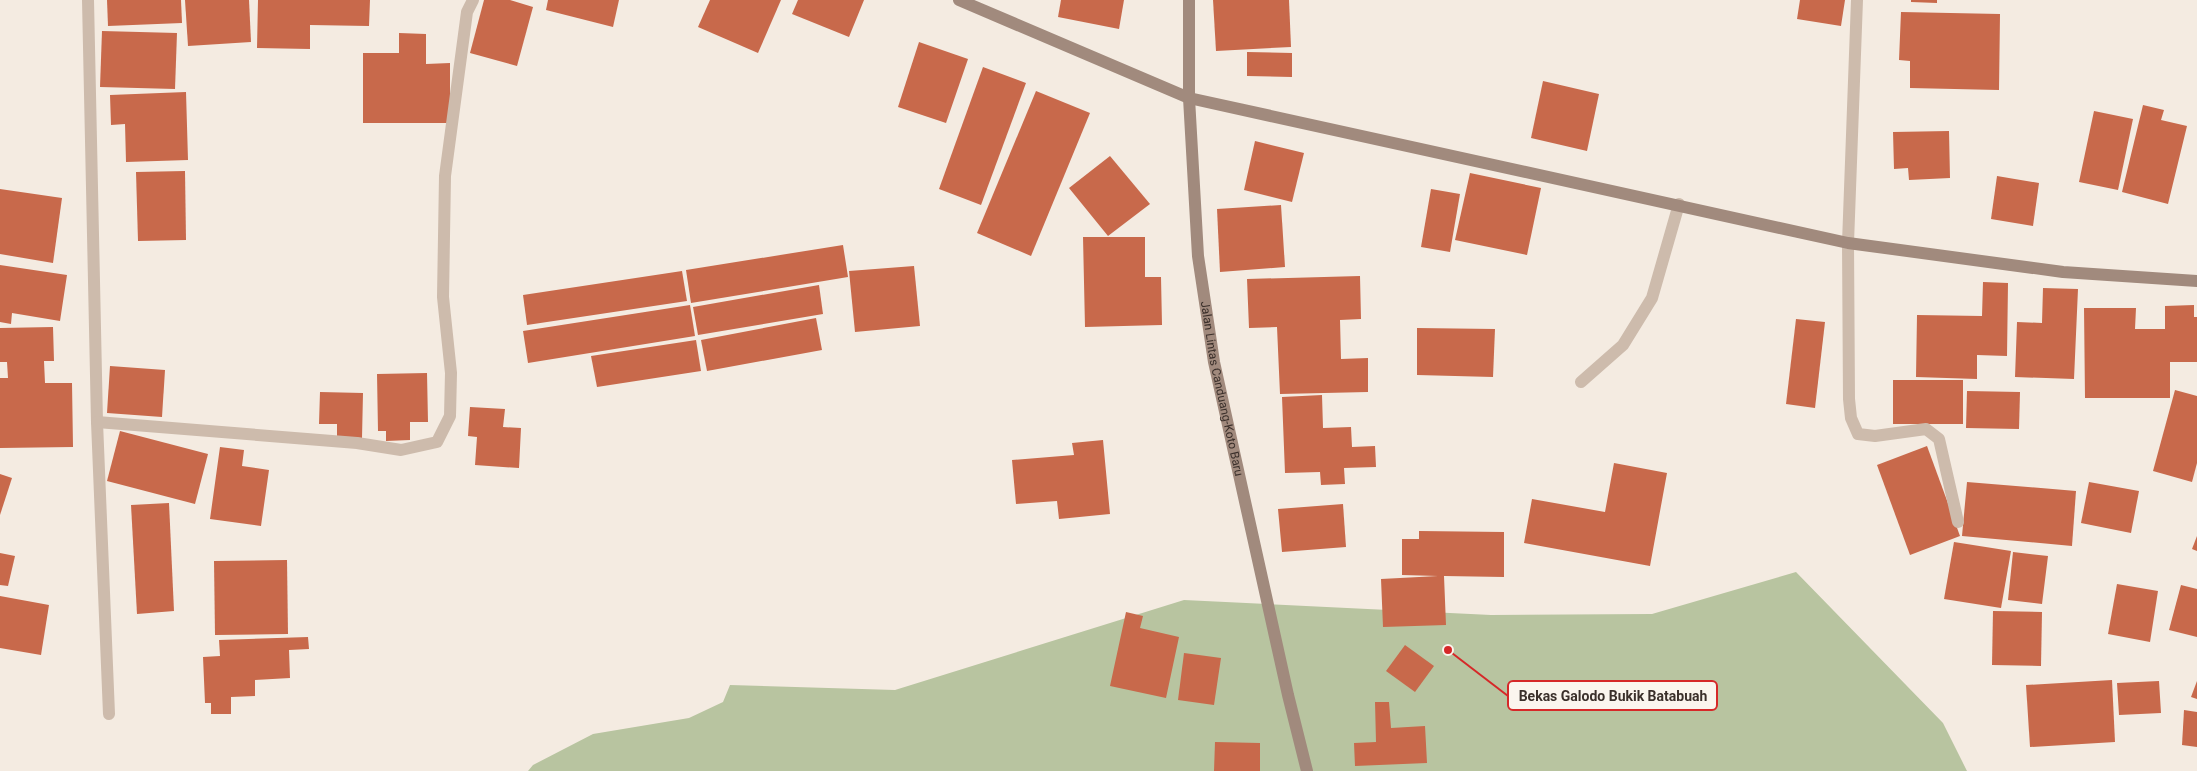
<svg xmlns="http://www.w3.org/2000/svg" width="2197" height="771" font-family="Roboto,sans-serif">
<rect width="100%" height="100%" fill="#f4ebe1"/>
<polygon fill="#b8c4a0" points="1796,572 1943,723 1967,771 528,771 533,765 593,734 689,718 723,702 730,685 895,690 1184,600 1491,615 1652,614"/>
<g fill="#c8694b">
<polygon points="107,0 181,0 182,23 108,26"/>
<polygon points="185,0 249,0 251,42 188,46"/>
<polygon points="258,0 370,0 369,26 310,25 310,49 257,48"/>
<polygon points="484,0 510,0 533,7 517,66 470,53"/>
<polygon points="548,0 619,0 613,27 546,10"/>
<polygon points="710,0 781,0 758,53 698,27"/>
<polygon points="798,0 864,0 849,37 792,14"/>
<polygon points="1061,0 1124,0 1119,29 1058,17"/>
<polygon points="1213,0 1289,0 1291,47 1216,51"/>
<polygon points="1800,0 1845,0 1841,26 1797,19"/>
<polygon points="1911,0 1937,0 1937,3 1911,2"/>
<polygon points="1901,12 2000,14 1999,90 1910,88 1910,61 1899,60"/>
<polygon points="102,31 177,33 175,89 100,87"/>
<polygon points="399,33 426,34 426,64 450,63 450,123 363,123 363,53 399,53"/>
<polygon points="919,42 968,59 946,123 898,107"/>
<polygon points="1247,52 1292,53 1292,77 1247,76"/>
<polygon points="983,67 1026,83 981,205 939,189"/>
<polygon points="1543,81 1599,94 1587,151 1531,138"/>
<polygon points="1036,91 1090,113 1031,256 977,233"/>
<polygon points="186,92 188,160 126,162 125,124 111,125 110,95"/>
<polygon points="2143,105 2164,110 2161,120 2187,126 2168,204 2122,192"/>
<polygon points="2094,111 2133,119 2118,190 2079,182"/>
<polygon points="1949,131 1950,178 1909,180 1908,168 1894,169 1893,132"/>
<polygon points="1255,141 1304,153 1292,202 1244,190"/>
<polygon points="1110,156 1150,204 1108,236 1069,188"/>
<polygon points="185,171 186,240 138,241 136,172"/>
<polygon points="1470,173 1541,188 1527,255 1455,240"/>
<polygon points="1997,176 2039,183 2033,226 1991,219"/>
<polygon points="0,189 62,198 53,263 0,254"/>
<polygon points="1431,189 1460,194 1450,252 1421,247"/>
<polygon points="1281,205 1285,267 1220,272 1217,209"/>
<polygon points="1083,237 1145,237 1145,277 1161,277 1162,325 1085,327"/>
<polygon points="843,245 848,277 691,303 686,270"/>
<polygon points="0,265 67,275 60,321 12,313 11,324 0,322"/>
<polygon points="914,266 920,326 855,332 849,271"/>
<polygon points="682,271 687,301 527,325 523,295"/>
<polygon points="1360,276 1361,319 1340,320 1341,359 1368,358 1368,392 1280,394 1277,327 1249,328 1247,279"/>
<polygon points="1983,282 2008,283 2007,356 1977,355 1977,379 1916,377 1917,315 1982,316"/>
<polygon points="819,285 823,314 698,335 693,307"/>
<polygon points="2043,288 2078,289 2074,379 2015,377 2017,322 2042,323"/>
<polygon points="690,305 695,336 528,363 523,331"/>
<polygon points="2194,305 2194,317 2197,317 2197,362 2170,362 2170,398 2085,398 2084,308 2136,308 2135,329 2165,329 2165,306"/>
<polygon points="816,318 822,350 707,371 701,340"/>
<polygon points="1796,319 1825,322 1815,408 1786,404"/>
<polygon points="53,327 54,361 44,361 45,383 72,383 73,447 0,448 0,378 8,378 7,362 0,362 0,328"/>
<polygon points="1417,328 1495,329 1493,377 1417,375"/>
<polygon points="696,340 701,371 597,387 591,356"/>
<polygon points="110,366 165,370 162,417 107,413"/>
<polygon points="427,373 428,422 410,422 410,440 386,441 386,431 378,431 377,374"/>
<rect x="1893" y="380" width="70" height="44"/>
<polygon points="2175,390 2197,396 2197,463 2192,482 2153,471"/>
<polygon points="1967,391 2020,392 2019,429 1966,428"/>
<polygon points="320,392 363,393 362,438 337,437 337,424 319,424"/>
<polygon points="1322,395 1323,428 1351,427 1352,447 1375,446 1376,467 1344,468 1345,484 1321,485 1320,472 1285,473 1282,397"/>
<polygon points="470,407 505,409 503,427 521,428 519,468 475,465 477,437 468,436"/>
<polygon points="120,431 208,454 195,504 107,481"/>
<polygon points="1103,440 1110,514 1059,519 1057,501 1016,504 1012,460 1074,455 1072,443"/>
<polygon points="1927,446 1960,536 1910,555 1877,465"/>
<polygon points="220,447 244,450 242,466 269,470 261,526 210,519"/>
<polygon points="1614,463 1667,473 1650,566 1524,543 1532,499 1605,512"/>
<polygon points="0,474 12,478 0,515"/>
<polygon points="1967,482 2076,491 2072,546 1962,536"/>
<polygon points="2089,482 2139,491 2131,533 2081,523"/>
<polygon points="169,503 174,611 137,614 131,505"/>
<polygon points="1343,504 1346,547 1282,552 1278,509"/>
<polygon points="1419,531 1504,532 1504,577 1444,576 1446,625 1383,627 1381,579 1438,576 1402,575 1402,539 1419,539"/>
<polygon points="2197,536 2197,551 2192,549"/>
<polygon points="1954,542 2011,551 2001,608 1944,599"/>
<polygon points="2013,552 2048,556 2042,604 2008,600"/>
<polygon points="0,553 15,556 8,586 0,585"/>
<polygon points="287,560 288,634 215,635 214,561"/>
<polygon points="2117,584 2158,591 2150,642 2108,634"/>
<polygon points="2181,585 2197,589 2197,637 2169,630"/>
<polygon points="0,596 49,605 41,655 0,648"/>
<polygon points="1993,611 2042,612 2041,666 1992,665"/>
<polygon points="1126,612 1143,616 1140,628 1179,637 1166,698 1110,686"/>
<polygon points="308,637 309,649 289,650 290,678 255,680 255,696 231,697 231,714 211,714 211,703 205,703 203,657 220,656 219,640"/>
<polygon points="1405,645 1434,666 1415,692 1386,671"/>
<polygon points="1184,653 1221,658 1214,705 1178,700"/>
<polygon points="2112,680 2115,742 2030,747 2026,685"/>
<polygon points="2159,681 2161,713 2119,715 2117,683"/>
<polygon points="2197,681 2197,699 2191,697"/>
<polygon points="1375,702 1389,702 1391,728 1425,726 1427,763 1355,766 1354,743 1376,742"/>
<polygon points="2184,710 2197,712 2197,747 2182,745"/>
<polygon points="1215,742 1260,743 1260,771 1214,771"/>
</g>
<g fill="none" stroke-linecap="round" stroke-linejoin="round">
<g stroke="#cdbbac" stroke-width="12">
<polyline points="88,0 97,422 109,714"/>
<polyline points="1857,0 1848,243 1849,399 1851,418 1858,434 1875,436 1926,429 1939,439 1958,522"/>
<polyline points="1581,382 1623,345 1652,298 1679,204"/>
<polyline points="97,422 357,443 401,450 437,442 450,416 451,373 443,297 445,176 467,12 473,0"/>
</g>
<g stroke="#a18a7d" stroke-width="12">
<polyline points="959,0 1189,98 1848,243 2063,272 2197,281"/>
<path id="s1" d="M1189 0V98L1198 256 1214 362 1288 695 1307 771"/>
</g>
</g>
<g text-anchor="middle" stroke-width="4" stroke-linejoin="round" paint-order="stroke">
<g font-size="12" fill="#3b302b" stroke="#fbf5ee">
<text dy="4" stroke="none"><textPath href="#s1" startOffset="391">Jalan Lintas Canduang-Koto Baru</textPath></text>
</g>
</g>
<path fill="none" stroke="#d62828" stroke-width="2" d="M1448 650L1508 696"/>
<circle fill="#d62828" stroke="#fbf5ee" stroke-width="2" cx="1448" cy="650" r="5"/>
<rect fill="#fbf5ee" stroke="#d62828" stroke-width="2" x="1508" y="681" width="209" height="29" rx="5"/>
<g font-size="14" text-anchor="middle" font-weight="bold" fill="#3b302b">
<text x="1613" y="701">Bekas Galodo Bukik Batabuah</text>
</g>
</svg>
